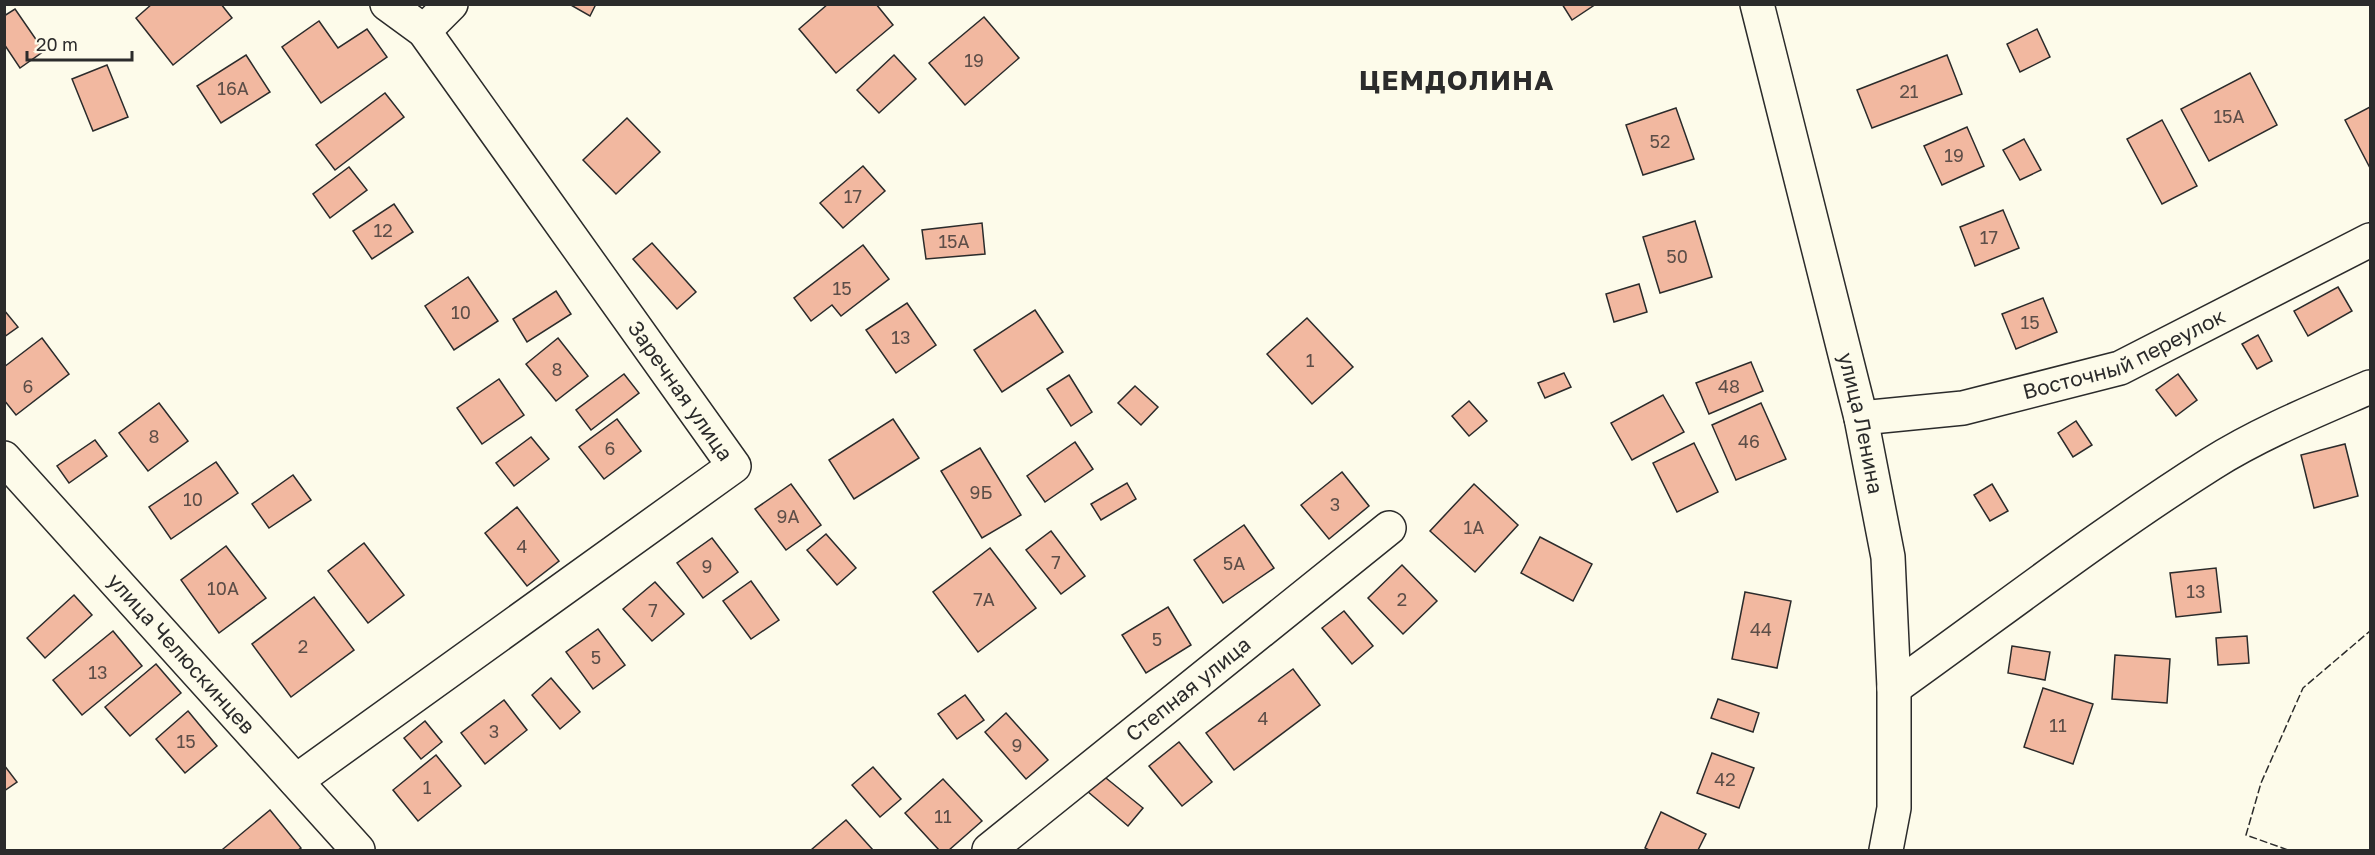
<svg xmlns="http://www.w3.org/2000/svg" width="2375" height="855" font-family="'Golos Text',sans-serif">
<rect width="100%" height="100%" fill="#fdfbea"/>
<g fill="#f2b8a0" stroke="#2b2b2b" stroke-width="1.5">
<polygon points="152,4 221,4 232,18 173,65 136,18"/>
<polygon points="569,4 596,4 590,16"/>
<polygon points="828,4 876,4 893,25 836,73 799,29"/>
<polygon points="1562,4 1596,4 1572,20"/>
<polygon points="15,9 44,51 20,68 4,44 4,16"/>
<polygon points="984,17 1019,58 965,105 929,63"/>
<polygon points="319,21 338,48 367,29 387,57 321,103 282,47"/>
<polygon points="2037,29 2050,57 2020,72 2007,44"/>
<polygon points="246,55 270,92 221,123 197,86"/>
<polygon points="894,55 916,79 879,113 857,90"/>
<polygon points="1947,55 1962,94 1872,128 1857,90"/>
<polygon points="107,65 128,117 93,131 72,79"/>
<polygon points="2250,73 2277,125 2209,161 2181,109"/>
<polygon points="385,93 404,117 335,170 316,145"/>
<polygon points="2370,107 2370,168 2345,120"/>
<polygon points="1676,108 1694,159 1643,175 1626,125"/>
<polygon points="627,118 660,152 616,194 583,160"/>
<polygon points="2162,120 2197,186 2162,204 2127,139"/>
<polygon points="1967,127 1984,166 1942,185 1924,146"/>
<polygon points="2024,139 2041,170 2020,180 2003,150"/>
<polygon points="863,166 885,191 843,228 820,203"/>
<polygon points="349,167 367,190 330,218 313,194"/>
<polygon points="394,204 413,232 372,259 353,231"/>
<polygon points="2003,210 2019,248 1975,266 1960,227"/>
<polygon points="1695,221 1712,277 1660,293 1643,237"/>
<polygon points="982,223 985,254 926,259 922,230"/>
<polygon points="652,243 696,292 677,309 633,259"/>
<polygon points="863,245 889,279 841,316 832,305 811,321 794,298"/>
<polygon points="468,277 498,321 454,350 425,306"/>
<polygon points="1639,284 1647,312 1614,322 1606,294"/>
<polygon points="2338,287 2352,311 2308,336 2294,311"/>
<polygon points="556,291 571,314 527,342 513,319"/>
<polygon points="2043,298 2057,332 2016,349 2002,314"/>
<polygon points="907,303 936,345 896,373 866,330"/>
<polygon points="4,310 18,327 4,337"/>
<polygon points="1035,310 1063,352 1002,392 974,350"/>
<polygon points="1307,318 1353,367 1312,404 1267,354"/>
<polygon points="2258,335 2272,361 2257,369 2242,344"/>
<polygon points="42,338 69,374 16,415 4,400 4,367"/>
<polygon points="558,338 588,376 556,401 526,364"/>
<polygon points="1751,362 1763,391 1709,414 1696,383"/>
<polygon points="1564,373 1571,387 1545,398 1538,383"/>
<polygon points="624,374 639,393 591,430 576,410"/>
<polygon points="2178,374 2197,400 2176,416 2156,390"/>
<polygon points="1069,375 1092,412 1071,426 1047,389"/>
<polygon points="499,379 524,415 482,444 457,408"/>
<polygon points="1135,386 1158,407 1141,425 1118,403"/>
<polygon points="1663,395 1684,432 1632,460 1611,423"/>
<polygon points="1469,401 1487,421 1469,436 1452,416"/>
<polygon points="159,403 188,441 148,471 119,433"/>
<polygon points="1761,403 1786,459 1736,480 1712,425"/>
<polygon points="617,419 641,451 604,479 579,447"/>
<polygon points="893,419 919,458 854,499 829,460"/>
<polygon points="2076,421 2092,445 2073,457 2058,433"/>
<polygon points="531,437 549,459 514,486 496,463"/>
<polygon points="95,440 107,456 69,483 57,466"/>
<polygon points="1075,442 1093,469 1045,502 1027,476"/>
<polygon points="1694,443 1718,492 1677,512 1653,463"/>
<polygon points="2345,444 2358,496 2314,508 2301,455"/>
<polygon points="980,448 1021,515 982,538 941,471"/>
<polygon points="216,462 238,493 171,539 149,507"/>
<polygon points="1342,472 1369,506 1329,539 1301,505"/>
<polygon points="293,475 311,500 269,528 252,504"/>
<polygon points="1127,483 1136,499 1101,520 1091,504"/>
<polygon points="791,484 821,525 786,550 755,509"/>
<polygon points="1474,484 1518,525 1475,572 1430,531"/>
<polygon points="1992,484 2008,511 1990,521 1974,495"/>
<polygon points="517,507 559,561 527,586 485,533"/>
<polygon points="1244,525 1274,568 1223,603 1194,560"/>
<polygon points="1051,531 1085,576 1061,594 1026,550"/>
<polygon points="826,534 856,568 837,585 807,550"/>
<polygon points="1540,537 1592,564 1573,601 1521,573"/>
<polygon points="712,538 738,572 703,598 677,563"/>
<polygon points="364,543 404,595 368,623 328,571"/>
<polygon points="226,546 266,598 219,633 181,580"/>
<polygon points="990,548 1036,608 978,652 933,592"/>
<polygon points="1402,565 1437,601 1403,634 1368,598"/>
<polygon points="2216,568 2221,612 2176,617 2170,573"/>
<polygon points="751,581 779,620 751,639 723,601"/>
<polygon points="655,582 684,614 652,641 623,609"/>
<polygon points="1745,592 1791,601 1777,668 1732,659"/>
<polygon points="74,595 92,615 45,658 27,638"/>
<polygon points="314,597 354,650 291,697 252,644"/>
<polygon points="1168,607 1191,645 1146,673 1122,635"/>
<polygon points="1344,611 1373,646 1352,664 1322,628"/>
<polygon points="598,629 625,665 593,689 566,652"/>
<polygon points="113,631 142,666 82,715 53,680"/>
<polygon points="2247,636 2249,663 2218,665 2216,638"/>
<polygon points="2012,646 2050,652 2045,680 2008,673"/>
<polygon points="2115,655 2170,659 2167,703 2112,699"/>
<polygon points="156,664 181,693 130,736 105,707"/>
<polygon points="1293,669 1320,705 1234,770 1206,733"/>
<polygon points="551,678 580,712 560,729 532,695"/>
<polygon points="2043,688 2093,704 2073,764 2024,747"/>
<polygon points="965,695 984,720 957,739 938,714"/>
<polygon points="1718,699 1759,713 1753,732 1711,718"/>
<polygon points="504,700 527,730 485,764 461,733"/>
<polygon points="188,711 217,746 185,773 156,739"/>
<polygon points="1006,713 1048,760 1026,779 985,732"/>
<polygon points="425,721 442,742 421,759 404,738"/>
<polygon points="1179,742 1212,782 1182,806 1149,766"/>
<polygon points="1712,753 1754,768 1739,808 1697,793"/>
<polygon points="436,755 461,786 418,821 393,790"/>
<polygon points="4,765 17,782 4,791"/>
<polygon points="873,767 901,799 880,817 852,785"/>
<polygon points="1101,774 1143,808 1128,826 1087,791"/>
<polygon points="943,779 982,821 949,850 939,850 905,813"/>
<polygon points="270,810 301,848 298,850 225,850 223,849"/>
<polygon points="1661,812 1706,834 1698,850 1649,850 1645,848"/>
<polygon points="846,820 873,850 811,850"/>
</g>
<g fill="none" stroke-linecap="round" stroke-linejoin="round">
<defs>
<g id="minor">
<polyline points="424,31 451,4"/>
<path id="s1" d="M1861 418 1963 408 2120 368 2370 240"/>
<path id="s2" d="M4 458 358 850"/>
<path d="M1894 688C1999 613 2102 533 2211 464 2260 433 2317 410 2370 387"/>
<polyline points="296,781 734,466 424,31 387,4"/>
<path id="s3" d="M989 850 1389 528"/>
</g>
<g id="highway">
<path id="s4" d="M1757 4 1861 418 1888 557 1894 688V808L1886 850"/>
</g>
</defs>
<use href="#minor" stroke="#2b2b2b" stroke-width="36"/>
<use href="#highway" stroke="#2b2b2b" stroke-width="36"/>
<use href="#minor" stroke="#fdfbea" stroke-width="33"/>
<use href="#highway" stroke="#fdfbea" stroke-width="33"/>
<polyline stroke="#2b2b2b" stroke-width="1.5" stroke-dasharray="8 3" stroke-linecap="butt" points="2288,850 2246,835 2261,783 2303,688 2370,631"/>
</g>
<g text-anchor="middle" stroke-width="4.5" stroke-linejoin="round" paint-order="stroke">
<g font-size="18" fill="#5d4e48">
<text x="974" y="67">19</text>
<text x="233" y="95">16А</text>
<text x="1909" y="98">21</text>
<text x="2229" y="123">15А</text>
<text x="1660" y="148">52</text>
<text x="1954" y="162">19</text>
<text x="853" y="203">17</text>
<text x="383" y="237">12</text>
<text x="1989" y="244">17</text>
<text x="954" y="248">15А</text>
<text x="1677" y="263">50</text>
<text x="842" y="295">15</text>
<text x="461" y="319">10</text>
<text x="2030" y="329">15</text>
<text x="901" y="344">13</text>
<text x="1310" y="367">1</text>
<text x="557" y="376">8</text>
<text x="28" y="393">6</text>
<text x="1729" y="393">48</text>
<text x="154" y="443">8</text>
<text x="1749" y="448">46</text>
<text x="610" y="455">6</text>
<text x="981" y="499">9Б</text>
<text x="193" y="506">10</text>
<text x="1335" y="511">3</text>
<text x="788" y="523">9А</text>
<text x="1474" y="534">1А</text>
<text x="522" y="553">4</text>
<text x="1056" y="569">7</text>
<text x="1234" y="570">5А</text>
<text x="707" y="573">9</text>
<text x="223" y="595">10А</text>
<text x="2196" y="598">13</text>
<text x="984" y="606">7А</text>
<text x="1402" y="606">2</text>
<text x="653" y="617">7</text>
<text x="1761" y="636">44</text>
<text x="1157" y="646">5</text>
<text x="303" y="653">2</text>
<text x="596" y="664">5</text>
<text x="98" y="679">13</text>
<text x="1263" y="725">4</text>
<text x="2058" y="732">11</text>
<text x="494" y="738">3</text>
<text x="186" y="748">15</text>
<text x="1017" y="752">9</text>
<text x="1725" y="786">42</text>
<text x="427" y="794">1</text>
<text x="943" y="823">11</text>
</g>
<g font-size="21" fill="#2b2b2b" stroke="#fdfbea">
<text dy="7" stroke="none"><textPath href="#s1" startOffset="273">Восточный переулок</textPath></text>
<text transform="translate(680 391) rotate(55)" y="7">Заречная улица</text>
<text dy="7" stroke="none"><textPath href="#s4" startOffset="432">улица Ленина</textPath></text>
<text dy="7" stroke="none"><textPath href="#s2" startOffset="264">улица Челюскинцев</textPath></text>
<text dy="7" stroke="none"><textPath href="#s3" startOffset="256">Степная улица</textPath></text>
</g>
<g font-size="27" font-weight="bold" letter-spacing="1.5" fill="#2b2b2b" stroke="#fdfbea">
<text x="1457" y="90">ЦЕМДОЛИНА</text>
</g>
</g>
<rect width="2375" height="855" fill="none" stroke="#2b2b2b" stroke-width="12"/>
<path d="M27 51v9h105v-9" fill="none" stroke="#2b2b2b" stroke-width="3"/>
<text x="36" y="51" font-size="18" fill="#2b2b2b" stroke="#fdfbea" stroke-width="4.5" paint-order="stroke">20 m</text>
</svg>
